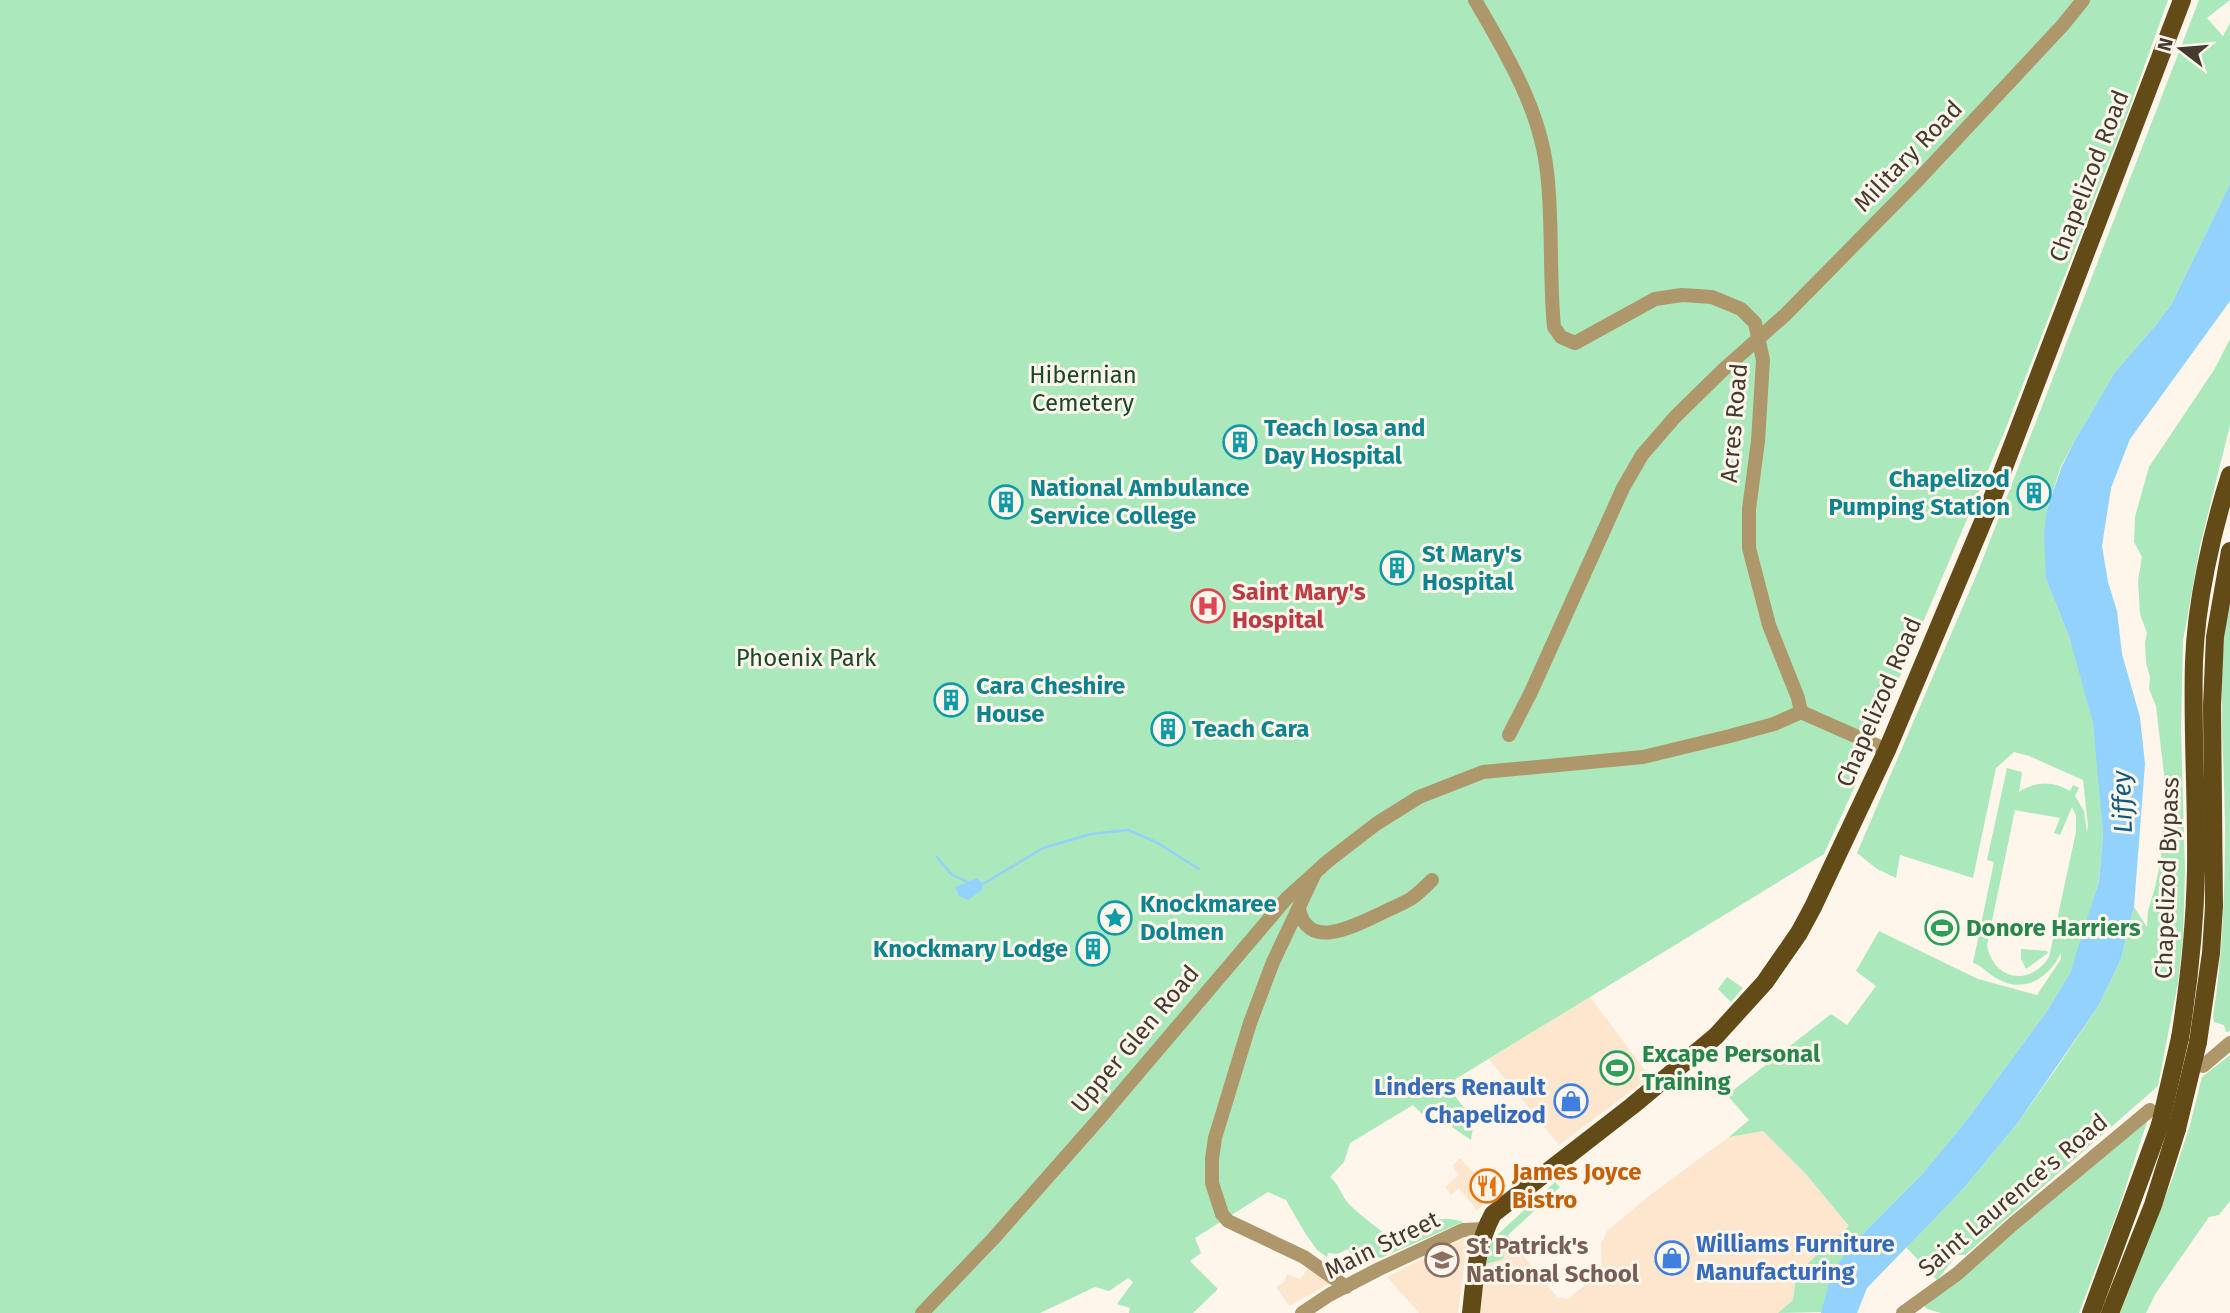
<svg xmlns="http://www.w3.org/2000/svg" width="2230" height="1313" font-family="'Fira Sans',sans-serif">
<rect width="100%" height="100%" fill="#fef5eb"/>
<g fill="#fde6ce">
<polygon points="1590,997 1650,1077 1559,1145 1489,1059"/>
<polygon points="1763,1131 1805,1173 1849,1226 1796,1274 1793,1300 1778,1313 1479,1313 1486,1264 1503,1259 1506,1246 1520,1252 1557,1297 1568,1299 1602,1271 1601,1244 1607,1231 1650,1195 1729,1137"/>
<polygon points="1460,1158 1495,1195 1477,1210 1459,1188 1451,1195 1445,1187 1459,1175 1452,1166"/>
<polygon points="1464,1238 1467,1244 1458,1313 1419,1313 1387,1277"/>
<polygon points="1311,1265 1329,1280 1329,1284 1289,1306 1276,1287 1284,1282 1287,1274 1300,1279"/>
</g>
<g fill="#abe8bc" fill-rule="evenodd">
<path d="M0 0H2168L2128 112 2006 428 1860 770 1861 773 1824 854 1446 1085 1474 1120 1471 1140 1452 1127 1433 1106 1422 1114 1413 1105 1350 1143 1344 1162 1330 1177C1340 1185 1341 1196 1349 1204 1362 1217 1378 1228 1393 1240 1416 1227 1436 1212 1463 1222L1381 1258 1373 1256 1356 1265 1348 1249 1338 1254 1328 1253 1327 1257 1317 1250 1305 1233 1286 1200 1268 1192 1195 1238 1201 1253 1190 1261 1218 1289 1193 1313H1129L1130 1308 1117 1304 1133 1282 1128 1278 1109 1291 1095 1287 1040 1313H0Z"/>
<path d="M2199 0H2230L2207 18 2223 36 2230 23V184L2171 305 2155 326 2115 372 2074 442 2061 466 2047 509 2046 579 2070 639 2081 673 2093 723 2099 776 2103 833 2099 880 2084 932 2070 973 2047 1011 1969 1117 1924 1172 1849 1248 1822 1312 1778 1313 1793 1300 1796 1274 1849 1226 1805 1173 1763 1131 1729 1137 1749 1120 1727 1095 1831 1014 1847 1025 1876 986 1856 971 1879 931 1978 979 2037 995 2061 959V953C2049 978 2023 995 1996 978 1987 973 1983 966 1973 963L1994 862 1987 860 2007 768 2022 772 2019 792C2036 781 2053 781 2070 791L2073 785 2079 788 2075 796 2084 811 2087 832 2088 826 2083 780 2029 756 2014 752 1996 768 1973 878 1900 855 1896 878 1877 869 1857 853 1979 569ZM2072 807 2076 816V832L2049 957C2030 987 1993 980 1987 945L2015 810 2060 818 2054 833 2060 835Z"/>
<polygon points="2230,339 2230,425 2200,546 2183,641 2181,730 2185,871 2183,938 2178,983 2158,1086 1965,1255 1957,1255 1937,1280 1905,1246 1963,1189 2017,1124 2056,1069 2099,1005 2121,959 2134,907 2147,927 2148,911 2155,887 2161,859 2165,783 2156,706 2149,689 2150,677 2146,663 2145,642 2147,633 2140,614 2138,581 2142,557 2134,542 2135,517 2149,467 2214,370"/>
<path d="M2230 595V1031L2226 1032 2224 1025 2214 1022 2213 1017C2223 953 2225 890 2225 825 2224 748 2216 670 2230 595Z"/>
<polygon points="2021,949 2047,951 2048,953 2026,969 2021,959"/>
<polygon points="1727,977 1743,988 1731,1002 1718,989"/>
<polygon points="2230,1055 2230,1201 2219,1215 2209,1217 2156,1293 2146,1313 2120,1313 2173,1177 2190,1125 2202,1077"/>
<polygon points="2144,1121 2147,1122 2117,1213 2079,1313 1941,1313 1927,1309 1924,1306"/>
<polygon points="1555,1182 1560,1187 1508,1235 1520,1252 1506,1246 1503,1259 1486,1264 1489,1246 1497,1235"/>
</g>
<g fill="#93d2fc">
<polygon points="2230,184 2230,301 2130,439 2111,488 2102,546 2108,582 2117,611 2122,654 2140,717 2145,764 2134,907 2121,959 2099,1005 2017,1124 1963,1189 1867,1288 1857,1313 1821,1313 1831,1275 1849,1248 1924,1172 1969,1117 2047,1011 2070,973 2099,881 2103,833 2093,723 2070,639 2046,579 2044,534 2047,509 2062,466 2074,442 2115,372 2155,326 2171,305"/>
<polygon points="977,878 983,884 982,890 968,900 959,896 955,887"/>
</g>
<g fill="none" stroke-linecap="round" stroke-linejoin="round">
<g stroke="#93d2fc" stroke-width="2.5">
<polyline points="937,857 951,874 969,883"/>
<polyline points="979,884 983,884 1043,848 1091,834 1128,830 1156,842 1199,869"/>
</g>
<g stroke="#ae976a" stroke-width="14">
<path d="M1475 0C1506 54 1540 108 1547 172 1553 223 1549 275 1554 327L1561 337 1575 343 1655 299 1682 295 1712 297 1741 309 1755 323 1763 360 1758 441 1749 509V548L1769 625 1798 698 1801 712"/>
<polyline points="1801,712 1887,750"/>
<polyline points="1509,735 1531,692 1623,488 1642,455 1675,417 1723,370 1785,315 1918,180 2062,26 2083,0"/>
<polyline points="1315,873 1273,962 1250,1023 1215,1138 1212,1159 1212,1183 1222,1214 1228,1221 1304,1257 1346,1287"/>
<path d="M1299 909C1308 952 1356 925 1382 913 1391 908 1403 904 1412 898 1419 893 1426 886 1432 880"/>
<polyline points="2203,1066 2230,1043"/>
<polyline points="922,1313 993,1239 1099,1119 1286,899 1328,861 1376,824 1419,797 1483,772 1643,757 1730,736 1774,724 1801,712"/>
<polyline points="1302,1313 1329,1295 1379,1269 1463,1230 1485,1229"/>
<polyline points="1903,1313 1957,1274 2013,1224 2150,1110"/>
</g>
<g stroke="#634b17" stroke-width="18">
<path d="M2180 1038C2189 982 2195 926 2196 869 2197 800 2192 731 2194 662 2196 603 2212 531 2230 475"/>
<polyline points="2198,1042 2211,953 2214,906 2212,706 2215,637 2230,551"/>
<path d="M1471 1313C1475 1278 1476 1245 1493 1214L1632 1106 1716 1036 1765 982 1799 933 1813 907 1887 750 1987 512 2182 0"/>
<polyline points="2091,1313 2160,1125"/>
<polyline points="2110,1313 2153,1205 2177,1129"/>
</g>
<g stroke="#634b17" stroke-width="18">
<polyline points="2160,1125 2180,1038"/>
<polyline points="2177,1129 2198,1042"/>
</g>
</g>
<defs>
<symbol id="building-ring" viewBox="-11 -11 22 22"><circle r="9.5" fill="#fef5eb" stroke="#0f9aa8" stroke-width="1.5"/><path d="M-4-6H4V6H1V3H-1V6H-4ZM-2.5-4.3h1.7v1.8h-1.7ZM.8-4.3h1.7v1.8H.8ZM-2.5-1h1.7V.8h-1.7ZM.8-1h1.7V.8H.8Z" fill="#0f9aa8"/></symbol>
<symbol id="hospital-ring" viewBox="-11 -11 22 22"><circle r="9.5" fill="#fef5eb" stroke="#e0444e" stroke-width="1.5"/><path d="M-5-5h3v3.5h4V-5h3V5h-3V1.5h-4V5h-3Z" fill="#e0444e"/></symbol>
<symbol id="sight-ring" viewBox="-11 -11 22 22"><circle r="9.5" fill="#fef5eb" stroke="#0f9aa8" stroke-width="1.5"/><path d="M0-6L1.8-2.2L6-1.7L2.9 1.2L3.7 5.4L0 3.3L-3.7 5.4L-2.9 1.2L-6-1.7L-1.8-2.2Z" fill="#0f9aa8"/></symbol>
<symbol id="stadium-ring" viewBox="-11 -11 22 22"><circle r="9.5" fill="#fef5eb" stroke="#2e9e5b" stroke-width="1.5"/><path d="M0-5a6.5 5 0 1 0 0 10a6.5 5 0 1 0 0-10ZM-3.5-1.8h7v3.6h-7Z" fill="#2e9e5b"/></symbol>
<symbol id="shop-ring" viewBox="-11 -11 22 22"><circle r="9.5" fill="#fef5eb" stroke="#3f7fe0" stroke-width="1.5"/><path d="M-5-2.5h2.3a2.7 3.5 0 0 1 5.4 0H5L5.5 6h-11ZM-1.5-2.5h3a1.5 2.3 0 0 0-3 0Z" fill="#3f7fe0"/></symbol>
<symbol id="restaurant-ring" viewBox="-11 -11 22 22"><circle r="9.5" fill="#fef5eb" stroke="#e8710a" stroke-width="1.5"/><path d="M-5-6h1v4h1v-4h1v4h1v-4h1v5L-1.5 .5V6h-2V.5L-5-1ZM5-6V6H3V1.5H1.5Q1.5-4 5-6Z" fill="#e8710a"/></symbol>
<symbol id="school-ring" viewBox="-11 -11 22 22"><circle r="9.5" fill="#fef5eb" stroke="#8d6e63" stroke-width="1.5"/><path d="M0-5L7-2L0 1L-7-2ZM-4 1L0 2.5L4 1V4Q0 6-4 4Z" fill="#8d6e63"/></symbol>
</defs>
<g fill-rule="evenodd">
<use href="#building-ring" x="1221" y="423" width="38" height="38"/>
<use href="#building-ring" x="2015" y="474" width="38" height="38"/>
<use href="#building-ring" x="987" y="483" width="38" height="38"/>
<use href="#building-ring" x="1378" y="549" width="38" height="38"/>
<use href="#hospital-ring" x="1189" y="587" width="38" height="38"/>
<use href="#building-ring" x="932" y="681" width="38" height="38"/>
<use href="#building-ring" x="1149" y="710" width="38" height="38"/>
<use href="#sight-ring" x="1096" y="899" width="38" height="38"/>
<use href="#stadium-ring" x="1923" y="909" width="38" height="38"/>
<use href="#building-ring" x="1074" y="930" width="38" height="38"/>
<use href="#stadium-ring" x="1598" y="1049" width="38" height="38"/>
<use href="#shop-ring" x="1552" y="1082" width="38" height="38"/>
<use href="#restaurant-ring" x="1468" y="1167" width="38" height="38"/>
<use href="#shop-ring" x="1653" y="1239" width="38" height="38"/>
<use href="#school-ring" x="1423" y="1241" width="38" height="38"/>
</g>
<g text-anchor="middle" stroke-width="6" stroke-linejoin="round" paint-order="stroke">
<g font-size="24" fill="#433a30" stroke="#fef5eb">
<text transform="translate(1908 156) rotate(-46)" y="8">Military Road</text>
<text transform="translate(2089 176) rotate(-69)" y="8">Chapelizod Road</text>
<text transform="translate(1734 423) rotate(-85)" y="8">Acres Road</text>
<text transform="translate(1879 702) rotate(-67)" y="8">Chapelizod Road</text>
<text transform="translate(2167 878) rotate(-88)" y="8">Chapelizod Bypass</text>
<text transform="translate(1135 1039) rotate(-50)" y="8">Upper Glen Road</text>
<text transform="translate(2013 1195) rotate(-40)" y="8">Saint Laurence's Road</text>
<text transform="translate(1382 1245) rotate(-26)" y="8">Main Street</text>
</g>
<g font-size="24" fill="#1a482b" stroke="#fef5eb">
<text x="1083" y="383">Hibernian<tspan x="1083" dy="28">Cemetery</tspan></text>
<text x="806" y="666">Phoenix Park</text>
</g>
<g font-size="24" font-weight="bold" fill="#0d838f" stroke="#fef5eb" text-anchor="start">
<text x="1264" y="436">Teach Iosa and<tspan x="1264" dy="28">Day Hospital</tspan></text>
<text x="2010" y="487" text-anchor="end">Chapelizod<tspan x="2010" dy="28">Pumping Station</tspan></text>
<text x="1030" y="496">National Ambulance<tspan x="1030" dy="28">Service College</tspan></text>
<text x="1422" y="562">St Mary's<tspan x="1422" dy="28">Hospital</tspan></text>
<text x="976" y="694">Cara Cheshire<tspan x="976" dy="28">House</tspan></text>
<text x="1192" y="737">Teach Cara</text>
<text x="1140" y="912">Knockmaree<tspan x="1140" dy="28">Dolmen</tspan></text>
<text x="1068" y="957" text-anchor="end">Knockmary Lodge</text>
</g>
<g font-size="24" font-weight="bold" fill="#be3a42" stroke="#fef5eb" text-anchor="start">
<text x="1232" y="600">Saint Mary's<tspan x="1232" dy="28">Hospital</tspan></text>
</g>
<g font-size="24" font-weight="bold" fill="#27864d" stroke="#fef5eb" text-anchor="start">
<text x="1966" y="936">Donore Harriers</text>
<text x="1642" y="1062">Excape Personal<tspan x="1642" dy="28">Training</tspan></text>
</g>
<g font-size="24" font-weight="bold" fill="#366cbe" stroke="#fef5eb" text-anchor="end">
<text x="1546" y="1095">Linders Renault<tspan x="1546" dy="28">Chapelizod</tspan></text>
<text x="1696" y="1252" text-anchor="start">Williams Furniture<tspan x="1696" dy="28">Manufacturing</tspan></text>
</g>
<g font-size="24" font-weight="bold" fill="#c56008" stroke="#fef5eb" text-anchor="start">
<text x="1512" y="1180">James Joyce<tspan x="1512" dy="28">Bistro</tspan></text>
</g>
<g font-size="24" font-weight="bold" fill="#785e54" stroke="#fef5eb" text-anchor="start">
<text x="1466" y="1254">St Patrick's<tspan x="1466" dy="28">National School</tspan></text>
</g>
<g font-size="26" font-style="italic" fill="#0f5b83" stroke="#fef5eb">
<text transform="translate(2122 802) rotate(-92)" y="9">Liffey</text>
</g>
</g>
<g transform="translate(2181 49) rotate(286)" stroke="#fef5eb" stroke-width="5" paint-order="stroke">
<path d="M0-5L12 26L0 18L-12 26Z" fill="#433a30"/>
<text y="-10" font-size="19" font-weight="bold" text-anchor="middle" fill="#433a30">N</text>
</g>
</svg>
